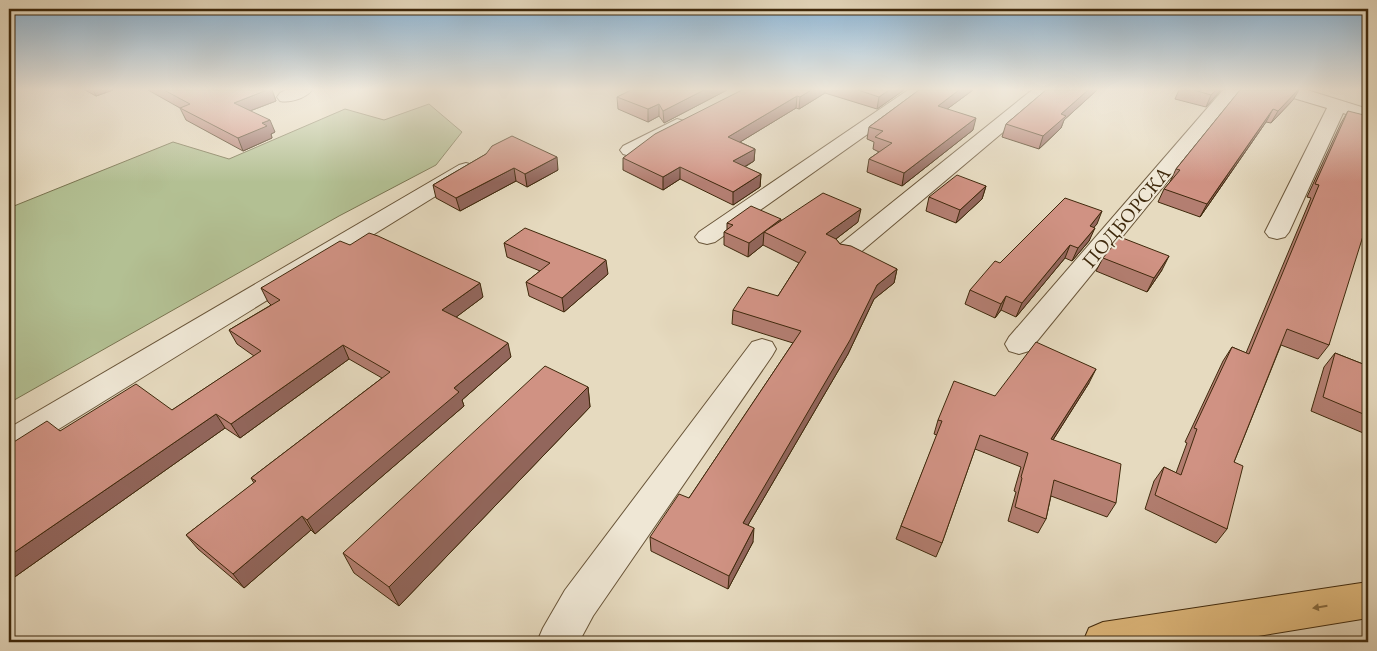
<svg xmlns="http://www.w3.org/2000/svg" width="1377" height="651" font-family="'EB Garamond',serif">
<rect width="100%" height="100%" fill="#e6dabf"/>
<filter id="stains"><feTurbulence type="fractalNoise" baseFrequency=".004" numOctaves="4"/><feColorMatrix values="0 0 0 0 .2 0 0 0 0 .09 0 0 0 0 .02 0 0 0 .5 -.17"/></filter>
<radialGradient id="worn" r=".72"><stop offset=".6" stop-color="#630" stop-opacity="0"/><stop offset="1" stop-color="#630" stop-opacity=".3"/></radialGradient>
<polygon fill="#b3c093" stroke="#797450" points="429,104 462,132 436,165 339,216 9,403 9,208 173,142 229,159 345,109 384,120"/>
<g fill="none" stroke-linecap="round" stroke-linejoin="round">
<defs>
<g id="minor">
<path d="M286 90H312C305 99 289 103 280 101L277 97 280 93Z"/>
<polygon points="908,90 930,90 715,242 707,244 699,242 695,237 699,232"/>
<polygon points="1032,90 1053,90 856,256 847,258 838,256 835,251 838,246"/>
<polygon points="1223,90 1242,90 1029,351 1019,354 1009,351 1005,344 1009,337"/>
<polygon points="1277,90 1307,90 1368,109 1368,121 1343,113 1289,232 1285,237 1277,239 1269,237 1265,232 1327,108 1280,94"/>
<polygon points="677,119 684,121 687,125 684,129 637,154 630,156 623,154 620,150 623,146"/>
<polygon points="466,163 473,165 477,169 473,173 20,453 9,457 9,428 459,165"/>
<polygon points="762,339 772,342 776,349 772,356 593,616 579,642 537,642 543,628 565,590 752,342"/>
</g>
<polygon id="major" points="1368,582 1368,618 1222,642 1083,642 1089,628 1103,622"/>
</defs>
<use href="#minor" stroke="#695539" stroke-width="2"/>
<use href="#major" stroke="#3f290c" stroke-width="2"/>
<use href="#minor" fill="#efe7d5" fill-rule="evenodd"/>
<use href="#major" fill="#e3bd80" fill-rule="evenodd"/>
</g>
<g fill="#b37e71" stroke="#3f290c">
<polygon points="85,90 113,90 96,96"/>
<polygon points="148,90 272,90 276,101 250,111 275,132 271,134 272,138 243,151 186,120 180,108"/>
<polygon points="727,90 664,123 659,116 648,122 618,109 617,97"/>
<polygon points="742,90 904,90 877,109 825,93 799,109 796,108 740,142 755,149 754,161 745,167 761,174 760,187 733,205 680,179 663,190 623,170 623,158"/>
<polygon points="919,90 973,90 947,109 973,130 902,186 867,172 869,159 879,152 873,149 874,142 867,139 869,127"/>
<polygon points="1046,90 1097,90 1064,120 1061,128 1039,149 1002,137 1006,124"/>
<polygon points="1179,90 1221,90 1206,107 1175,99"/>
<polygon points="1240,90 1293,100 1271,123 1266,122 1200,217 1158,202 1164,189 1170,182 1176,169"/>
<polygon points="1348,111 1329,345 1318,359 1281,345 1234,462 1227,529 1216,543 1145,509 1154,481 1164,467 1176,473 1187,443 1185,442 1223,361 1232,347 1246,353 1311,198 1307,197 1341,123"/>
<polygon points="486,154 558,170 527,187 516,181 460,211 436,198 433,185"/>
<polygon points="986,186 982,199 956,223 926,211 929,197"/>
<polygon points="781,221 858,222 836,239 840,244 897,269 894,283 874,299 848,354 748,525 753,542 728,589 651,551 650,537 689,498 793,343 732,324 733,310 778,296 799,263 763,245 748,257 724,245 724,232 727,230 727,223"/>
<polygon points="1097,224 1094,227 1089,241 1072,261 1065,258 1016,317 1001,310 995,318 965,304 970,290 1000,263"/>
<polygon points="504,243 608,274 564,312 529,296 526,282 540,271 507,257"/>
<polygon points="350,245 483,297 456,317 511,357 462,400 464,406 315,534 311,530 244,588 198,549 186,535 254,483 251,478 382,378 349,359 240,438 225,428 9,581 9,445 60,431 172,410 254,356 237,344 229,330 271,305 268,302 261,288"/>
<polygon points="1103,258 1162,270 1147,292 1096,271"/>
<polygon points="1335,353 1368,366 1368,435 1311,411 1324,367"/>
<polygon points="1089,383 1053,440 1116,503 1107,517 1051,496 1046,519 1038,533 1008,521 1016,492 1014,491 1021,467 975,449 942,543 936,557 896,539 901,526 937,435 934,434 938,420 995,396"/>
<polygon points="588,387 590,407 399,606 354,573 343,553"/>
</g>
<g fill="#92665c" stroke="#3f290c">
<polygon points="93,90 113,90 96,96"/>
<polygon points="267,90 272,90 276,101 239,115 234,103"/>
<polygon points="704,90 727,90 664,123 663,111"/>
<polygon points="811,90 825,90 825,93 799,109 800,97"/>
<polygon points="889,90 904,90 877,109 879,97"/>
<polygon points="959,90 973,90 935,118 938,106"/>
<polygon points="1088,90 1097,90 1064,120 1061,128 1039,149 1043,136 1061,114"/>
<polygon points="1216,90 1221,90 1206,107 1211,95"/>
<polygon points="1298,90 1299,90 1293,100 1271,123 1278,111"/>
<polygon points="797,96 796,108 727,150 728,137"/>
<polygon points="659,104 659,116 648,122 648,109"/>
<polygon points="1273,109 1266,122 1200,217 1207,204"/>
<polygon points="976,118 973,130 902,186 904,173"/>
<polygon points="270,120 275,132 271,134 272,138 243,151 238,138 262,123"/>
<polygon points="755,149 754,161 732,174 733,161"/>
<polygon points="557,157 558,170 527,187 525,174"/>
<polygon points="680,167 680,179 663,190 663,177"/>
<polygon points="514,168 516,181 460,211 456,198"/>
<polygon points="761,174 760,187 733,205 733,192"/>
<polygon points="986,186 982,199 956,223 960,210"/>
<polygon points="861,209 858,222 824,248 826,234"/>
<polygon points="1102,211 1097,224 1084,239 1090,226"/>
<polygon points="781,219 780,233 764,232 763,245 748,257 749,243"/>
<polygon points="1095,228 1089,241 1072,261 1078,248"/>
<polygon points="1070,245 1065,258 1016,317 1022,303"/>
<polygon points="1169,256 1162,270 1147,292 1154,278"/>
<polygon points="606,260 608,274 564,312 562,298"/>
<polygon points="897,269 894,283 874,299 848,354 741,537 743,523 877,285"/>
<polygon points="480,283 483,297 447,324 442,310"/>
<polygon points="1006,296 1001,310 995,318 1001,304"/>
<polygon points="508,343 511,357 462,400 464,406 315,534 307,520 454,388"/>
<polygon points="343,345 349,359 240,438 231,424"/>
<polygon points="1096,369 1089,383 1044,454 1051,439"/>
<polygon points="588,387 590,407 399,606 389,587"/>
<polygon points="216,414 225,428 9,581 9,556"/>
<polygon points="302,516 311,530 244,588 233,574"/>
<polygon points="754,528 753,542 728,589 729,576"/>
</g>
<g fill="#d09283" stroke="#3f290c">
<polygon points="164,90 267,90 234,103 270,120 262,123 267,126 238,138 180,108 190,104"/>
<polygon points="631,90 704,90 663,111 659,104 648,109 617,97"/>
<polygon points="742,90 811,90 800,97 797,96 728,137 755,149 733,161 761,174 733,192 680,167 663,177 623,158 655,134"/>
<polygon points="858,90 889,90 879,97"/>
<polygon points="919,90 959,90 938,106 976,118 904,173 869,159 892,143 875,137 883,131 869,127"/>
<polygon points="1046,90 1088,90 1061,114 1066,116 1043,136 1006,124"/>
<polygon points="1194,90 1216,90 1211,95"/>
<polygon points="1240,90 1298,90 1278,111 1273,109 1207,204 1164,189 1180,170 1176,169"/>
<polygon points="1348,111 1368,116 1368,220 1329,345 1287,329 1234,462 1243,466 1227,529 1155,495 1164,467 1181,475 1197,429 1194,428 1232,347 1249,354 1319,185 1315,184"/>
<polygon points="512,136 557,157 525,174 514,168 456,198 433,185 486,154 492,146"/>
<polygon points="957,175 986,186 960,210 929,197"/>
<polygon points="823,193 861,209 826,234 836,239 840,244 851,246 897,269 877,285 850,340 743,523 754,528 729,576 650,537 679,494 689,498 801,331 733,310 748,287 778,296 806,252 764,232"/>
<polygon points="1065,198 1102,211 1090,226 1095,228 1078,248 1070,245 1022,303 1006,296 1001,304 970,290 995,261 1000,263"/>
<polygon points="751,206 781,219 749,243 724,232 733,225 727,223"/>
<polygon points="525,228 606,260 562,298 526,282 550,263 504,243"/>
<polygon points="369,233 378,236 480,283 442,310 508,343 454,388 459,392 307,520 302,516 233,574 186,535 256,481 251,478 390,372 343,345 231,424 216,414 9,556 9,445 47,421 60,431 136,384 172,410 261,351 229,330 280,300 261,288 340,241 350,245"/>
<polygon points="1120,237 1169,256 1154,278 1103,258"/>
<polygon points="1036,342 1096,369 1051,439 1121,464 1116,503 1054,480 1046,519 1015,507 1022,478 1021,477 1028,453 980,435 942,543 901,526 942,421 938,420 954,381 995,396"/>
<polygon points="1335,353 1368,366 1368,416 1323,397"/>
<polygon points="545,366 588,387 389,587 343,553"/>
</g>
<defs><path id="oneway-solid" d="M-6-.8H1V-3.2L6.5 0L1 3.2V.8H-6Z" transform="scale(1.25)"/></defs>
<use fill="#896c40" href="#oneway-solid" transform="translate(1320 607) rotate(171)"/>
<linearGradient id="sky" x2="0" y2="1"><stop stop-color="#8ab5d7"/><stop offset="0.49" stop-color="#f4eee2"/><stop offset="1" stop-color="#f4eee2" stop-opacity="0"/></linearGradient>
<rect width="1377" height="182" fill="url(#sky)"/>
<g text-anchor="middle" stroke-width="4" stroke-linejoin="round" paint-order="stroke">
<g font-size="20" fill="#3f290c" stroke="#efe7d5">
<text transform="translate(1126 217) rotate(-50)" y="7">ПОДБОРСКА</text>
</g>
</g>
<rect width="1377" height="651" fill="none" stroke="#e6dabf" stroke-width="30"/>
<rect x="10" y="10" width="1357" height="631" fill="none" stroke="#3f290c" stroke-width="2.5"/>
<rect x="15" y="15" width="1347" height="621" fill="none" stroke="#3f290c"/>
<rect width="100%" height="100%" filter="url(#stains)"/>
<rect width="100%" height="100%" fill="url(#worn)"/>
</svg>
